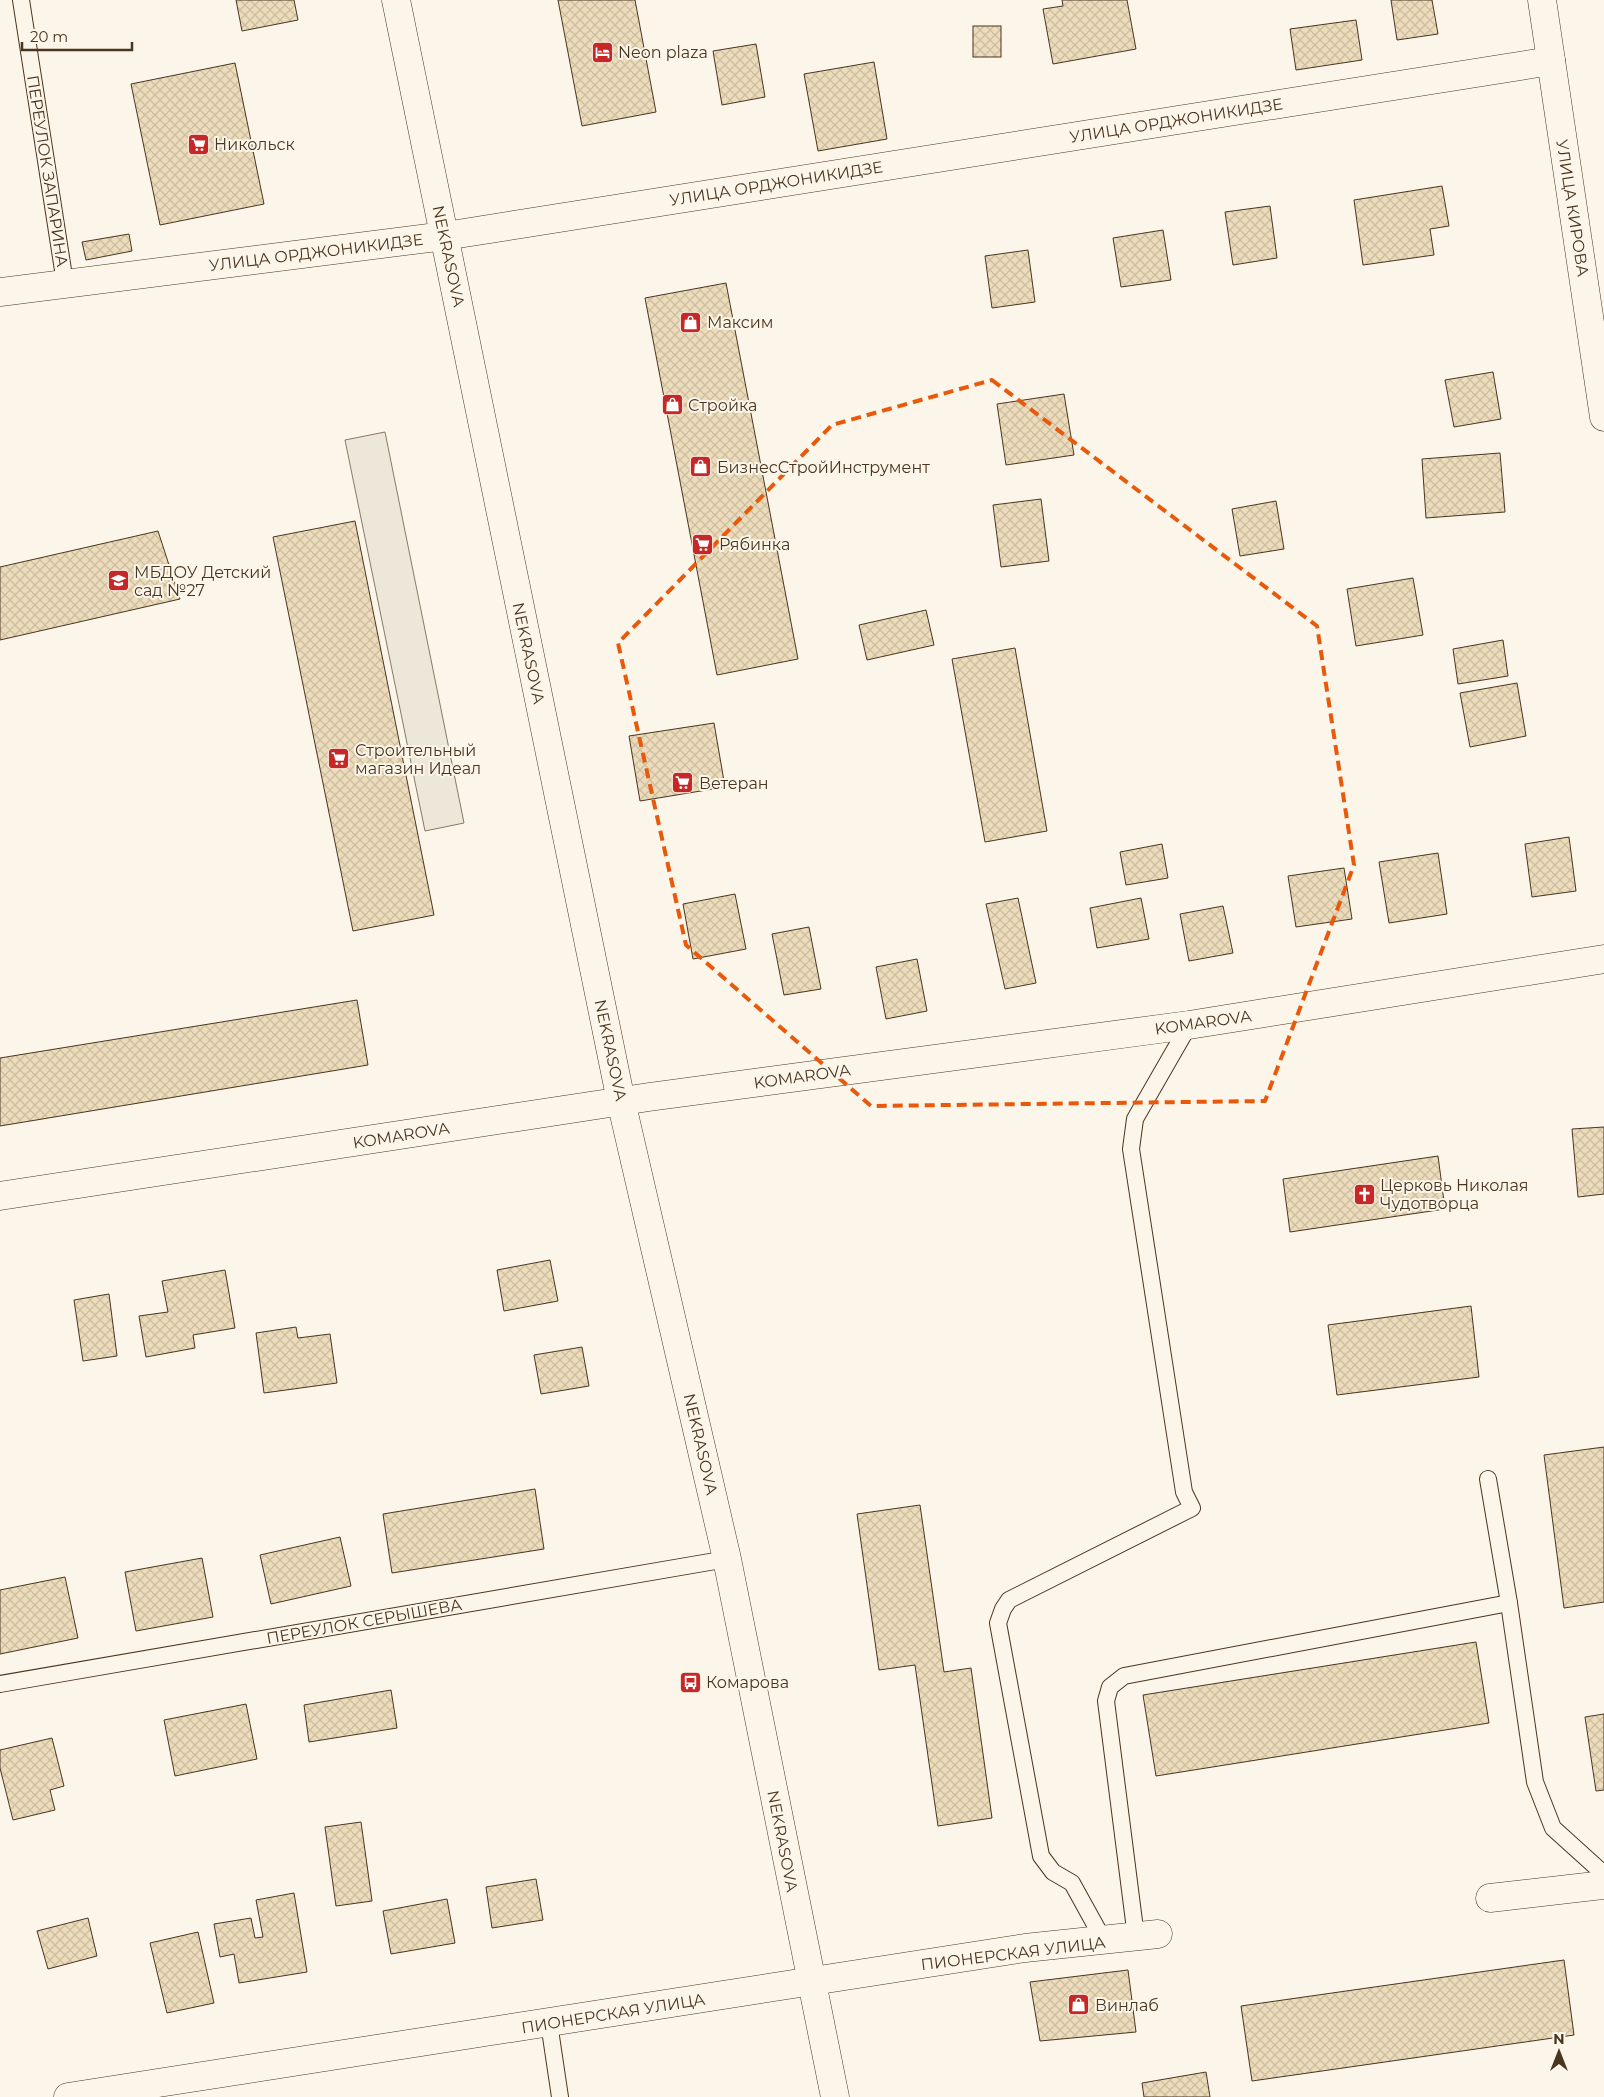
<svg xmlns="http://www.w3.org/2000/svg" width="1604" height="2097" font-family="Montserrat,sans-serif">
<defs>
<pattern id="building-cross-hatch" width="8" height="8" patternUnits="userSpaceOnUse" patternTransform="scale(1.25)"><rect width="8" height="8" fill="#ecdcbc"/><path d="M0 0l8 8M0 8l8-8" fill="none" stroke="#ccbda1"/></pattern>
</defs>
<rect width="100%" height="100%" fill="#fbf6e9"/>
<polygon fill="#ede7d9" stroke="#887966" points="385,432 464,823 425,831 345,440"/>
<g fill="url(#building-cross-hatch)" stroke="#4a3520">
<polygon points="236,0 294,0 298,20 242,31"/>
<polygon points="558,0 635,0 656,112 582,126"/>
<polygon points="1062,0 1127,0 1136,49 1053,64 1043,9 1063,6"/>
<polygon points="1391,0 1432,0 1438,34 1397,40"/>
<polygon points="1356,20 1362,60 1296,70 1290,29"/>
<rect x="973" y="26" width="28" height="31"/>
<polygon points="756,44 765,97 722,105 713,51"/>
<polygon points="874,62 887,139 818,151 804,74"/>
<polygon points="235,63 264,204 160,225 131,84"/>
<polygon points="1442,186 1449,226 1430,229 1434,255 1363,265 1354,200"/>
<polygon points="1270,206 1277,258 1233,265 1225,212"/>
<polygon points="1163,230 1171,280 1121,287 1113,238"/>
<polygon points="129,234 132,251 86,260 82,242"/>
<polygon points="1028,250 1035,302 992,308 985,256"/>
<polygon points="726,283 798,659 717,675 645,298"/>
<polygon points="1493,372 1501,419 1454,427 1445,380"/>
<polygon points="1064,394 1074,455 1006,465 997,404"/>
<polygon points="1500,453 1505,512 1426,518 1422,459"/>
<polygon points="1041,499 1049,561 1001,567 993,505"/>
<polygon points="1276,501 1284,549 1240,556 1232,509"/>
<polygon points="355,521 434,915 353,931 273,537"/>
<polygon points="158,531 180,599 0,640 0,567"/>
<polygon points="1413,578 1423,635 1356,646 1347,589"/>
<polygon points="926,610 934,645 867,660 859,625"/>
<polygon points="1503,640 1508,676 1458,684 1453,649"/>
<polygon points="1015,648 1047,831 985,842 952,659"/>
<polygon points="1517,683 1526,736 1470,747 1460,693"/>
<polygon points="714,723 725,787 640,801 629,736"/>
<polygon points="1569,837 1576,891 1532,897 1525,844"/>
<polygon points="1162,844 1168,878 1126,885 1120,852"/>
<polygon points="1438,853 1447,914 1389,923 1379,862"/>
<polygon points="1344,868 1352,919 1296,927 1288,876"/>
<polygon points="735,894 746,949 693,959 683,904"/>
<polygon points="1018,898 1036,983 1005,989 986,904"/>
<polygon points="1141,898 1149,939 1097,948 1090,908"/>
<polygon points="1223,906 1233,953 1189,961 1180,914"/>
<polygon points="809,927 821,989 784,995 772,934"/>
<polygon points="917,959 927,1011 886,1019 876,967"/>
<polygon points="357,1000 368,1065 0,1126 0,1058"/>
<polygon points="1604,1127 1604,1194 1578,1197 1572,1129"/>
<polygon points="1438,1156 1445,1209 1290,1232 1283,1179"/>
<polygon points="550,1260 558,1301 504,1311 497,1270"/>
<polygon points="225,1270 235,1328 193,1335 195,1348 146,1357 139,1316 168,1312 162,1281"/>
<polygon points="109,1294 117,1356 83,1361 74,1300"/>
<polygon points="1471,1306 1479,1377 1337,1395 1328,1325"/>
<polygon points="296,1327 298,1338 330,1334 337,1383 264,1393 256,1333"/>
<polygon points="582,1347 589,1386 541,1394 534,1355"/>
<polygon points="1604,1447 1604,1602 1564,1608 1544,1455"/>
<polygon points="535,1489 544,1549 392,1573 383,1514"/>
<polygon points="920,1505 944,1672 971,1668 992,1818 938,1826 915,1665 879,1670 857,1514"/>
<polygon points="340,1537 351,1586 271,1604 260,1555"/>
<polygon points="202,1558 213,1617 136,1631 125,1572"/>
<polygon points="65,1577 78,1638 0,1654 0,1590"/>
<polygon points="1476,1642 1489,1723 1156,1776 1143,1695"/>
<polygon points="391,1690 397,1728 309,1742 304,1705"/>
<polygon points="246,1704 257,1759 175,1776 164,1720"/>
<polygon points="1604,1714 1604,1790 1596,1791 1585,1717"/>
<polygon points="52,1738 64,1786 50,1790 55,1810 13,1820 0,1768 0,1750"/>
<polygon points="361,1822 372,1901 336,1906 325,1827"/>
<polygon points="536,1879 543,1920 492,1928 486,1887"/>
<polygon points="294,1893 307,1972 239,1983 234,1954 220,1957 214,1924 251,1918 255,1938 263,1937 256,1900"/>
<polygon points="447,1899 455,1943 391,1954 383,1911"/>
<polygon points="88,1918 97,1956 48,1969 37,1931"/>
<polygon points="198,1932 214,2003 167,2013 150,1943"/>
<polygon points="1564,1960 1574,2035 1252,2081 1241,2006"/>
<polygon points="1128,1970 1136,2032 1040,2041 1030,1982"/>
<polygon points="1206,2072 1210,2097 1144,2097 1142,2083"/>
</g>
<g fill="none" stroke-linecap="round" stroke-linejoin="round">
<defs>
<g id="service">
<polyline points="21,0 65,283"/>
<polyline points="1509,1603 1535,1782 1553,1828 1604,1874"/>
<polyline points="0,1684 727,1559"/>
<polyline points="1136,1937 1106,1701 1110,1687 1124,1676 1509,1603 1488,1479"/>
<polyline points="1104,1941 1072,1883 1053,1872 1041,1856 998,1623 1003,1609 1009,1600 1192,1508 1184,1492 1131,1149 1135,1119 1189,1025"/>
<polyline points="549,2023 560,2097"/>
</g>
<g id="minor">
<polyline points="0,292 445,236 1551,61"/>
<polyline points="1490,1898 1604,1885"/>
<polyline points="68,2097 1025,1948 1158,1934"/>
</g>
<polyline id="primary" points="621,1101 727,1559 835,2097"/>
<g id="trunk">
<polyline points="396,0 621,1101"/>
<polyline points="1542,0 1604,417"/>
<polyline points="0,1196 649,1097 1189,1025 1604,959"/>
</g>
</defs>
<use href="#service" stroke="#4a3520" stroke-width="18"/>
<use href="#minor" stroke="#4a3520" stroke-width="29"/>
<use href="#primary" stroke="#4a3520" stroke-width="29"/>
<use href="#trunk" stroke="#4a3520" stroke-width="29"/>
<use href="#service" stroke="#fbf6e9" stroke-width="16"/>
<use href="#minor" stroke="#fbf6e9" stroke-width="28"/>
<use href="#primary" stroke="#fbf6e9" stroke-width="28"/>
<use href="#trunk" stroke="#fbf6e9" stroke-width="28"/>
</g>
<path fill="none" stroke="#e8590c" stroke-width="4" stroke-dasharray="10 6" stroke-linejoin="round" d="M992 380 1317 626 1354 865 1265 1101 871 1106 686 945 618 643 832 425Z"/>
<defs>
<symbol id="hotel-square" viewBox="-11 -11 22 22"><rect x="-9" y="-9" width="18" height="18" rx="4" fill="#c62828" stroke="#fbf6e9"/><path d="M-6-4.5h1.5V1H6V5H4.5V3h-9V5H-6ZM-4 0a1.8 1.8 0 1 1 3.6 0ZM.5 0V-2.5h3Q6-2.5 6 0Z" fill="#fff"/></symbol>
<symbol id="supermarket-square" viewBox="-11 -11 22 22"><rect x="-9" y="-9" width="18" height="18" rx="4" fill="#c62828" stroke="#fbf6e9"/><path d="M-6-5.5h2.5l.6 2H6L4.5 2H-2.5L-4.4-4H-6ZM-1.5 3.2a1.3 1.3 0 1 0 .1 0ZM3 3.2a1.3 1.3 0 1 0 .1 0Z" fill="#fff"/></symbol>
<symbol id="shop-square" viewBox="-11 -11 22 22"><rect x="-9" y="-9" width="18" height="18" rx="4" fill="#c62828" stroke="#fbf6e9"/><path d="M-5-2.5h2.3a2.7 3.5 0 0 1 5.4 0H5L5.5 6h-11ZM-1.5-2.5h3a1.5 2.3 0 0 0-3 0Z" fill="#fff"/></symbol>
<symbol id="school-square" viewBox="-11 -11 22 22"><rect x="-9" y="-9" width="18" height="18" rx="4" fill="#c62828" stroke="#fbf6e9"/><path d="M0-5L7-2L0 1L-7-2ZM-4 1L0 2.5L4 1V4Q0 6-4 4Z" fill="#fff"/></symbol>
<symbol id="church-square" viewBox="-11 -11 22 22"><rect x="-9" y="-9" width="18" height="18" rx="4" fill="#c62828" stroke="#fbf6e9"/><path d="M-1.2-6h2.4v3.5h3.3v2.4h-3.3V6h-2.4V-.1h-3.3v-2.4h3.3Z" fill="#fff"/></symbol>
<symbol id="bus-square" viewBox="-11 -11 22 22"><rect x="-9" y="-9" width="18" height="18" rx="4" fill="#c62828" stroke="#fbf6e9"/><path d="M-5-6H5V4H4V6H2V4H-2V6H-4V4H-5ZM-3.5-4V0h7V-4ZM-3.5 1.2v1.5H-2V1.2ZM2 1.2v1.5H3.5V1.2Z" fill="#fff"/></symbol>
</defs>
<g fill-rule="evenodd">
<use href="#hotel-square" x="590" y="40" width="25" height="25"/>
<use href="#supermarket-square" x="186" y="132" width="25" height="25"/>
<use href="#shop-square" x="678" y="310" width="25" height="25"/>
<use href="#shop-square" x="660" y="392" width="25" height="25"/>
<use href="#shop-square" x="688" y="454" width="25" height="25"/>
<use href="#supermarket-square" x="690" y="532" width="25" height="25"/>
<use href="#school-square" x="106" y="568" width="25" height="25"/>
<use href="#supermarket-square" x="326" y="746" width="25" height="25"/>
<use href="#supermarket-square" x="670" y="770" width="25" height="25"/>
<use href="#church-square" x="1352" y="1182" width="25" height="25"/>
<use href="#bus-square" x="678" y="1670" width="25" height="25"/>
<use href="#shop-square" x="1066" y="1992" width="25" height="25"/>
</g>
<g text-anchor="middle" stroke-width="4" stroke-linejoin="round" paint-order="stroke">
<g font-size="16" fill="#4a3520" stroke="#fbf6e9" text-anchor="start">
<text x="618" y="58">Neon plaza</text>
<text x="214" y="150">Никольск</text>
<text x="707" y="328">Максим</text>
<text x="688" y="411">Стройка</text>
<text x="717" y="473">БизнесСтройИнструмент</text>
<text x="719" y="550">Рябинка</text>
<text x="134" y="578">МБДОУ Детский<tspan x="134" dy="18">сад №27</tspan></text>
<text x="355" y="756">Строительный<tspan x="355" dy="18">магазин Идеал</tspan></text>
<text x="699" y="789">Ветеран</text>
<text x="1380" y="1191">Церковь Николая<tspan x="1380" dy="18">Чудотворца</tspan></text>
<text x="706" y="1688">Комарова</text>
<text x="1095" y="2011">Винлаб</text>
</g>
<g font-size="16" fill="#4a3520" stroke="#fbf6e9">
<text transform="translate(1176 120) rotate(-9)" y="6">УЛИЦА ОРДЖОНИКИДЗЕ</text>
<text transform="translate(48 171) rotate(81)" y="6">ПЕРЕУЛОК ЗАПАРИНА</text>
<text transform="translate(776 183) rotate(-9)" y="6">УЛИЦА ОРДЖОНИКИДЗЕ</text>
<text transform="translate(1573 208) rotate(81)" y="6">УЛИЦА КИРОВА</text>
<text transform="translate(316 252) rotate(-7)" y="6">УЛИЦА ОРДЖОНИКИДЗЕ</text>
<text transform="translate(449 256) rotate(78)" y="6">NEKRASOVA</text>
<text transform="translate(529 653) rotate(78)" y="6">NEKRASOVA</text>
<text transform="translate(1203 1022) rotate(-8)" y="6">KOMAROVA</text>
<text transform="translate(611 1050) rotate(78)" y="6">NEKRASOVA</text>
<text transform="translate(802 1076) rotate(-8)" y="6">KOMAROVA</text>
<text transform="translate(401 1135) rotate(-9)" y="6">KOMAROVA</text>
<text transform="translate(701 1444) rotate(77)" y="6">NEKRASOVA</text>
<text transform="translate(364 1621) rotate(-10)" y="6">ПЕРЕУЛОК СЕРЫШЕВА</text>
<text transform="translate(783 1841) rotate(79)" y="6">NEKRASOVA</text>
<text transform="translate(1013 1953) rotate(-7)" y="6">ПИОНЕРСКАЯ УЛИЦА</text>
<text transform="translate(613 2013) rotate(-9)" y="6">ПИОНЕРСКАЯ УЛИЦА</text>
</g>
</g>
<g transform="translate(1559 2052)" stroke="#fbf6e9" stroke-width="4" paint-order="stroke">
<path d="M0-4L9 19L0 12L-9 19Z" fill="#4a3520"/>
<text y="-8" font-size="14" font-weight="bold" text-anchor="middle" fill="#4a3520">N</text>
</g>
<path d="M22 42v8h110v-8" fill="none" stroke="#4a3520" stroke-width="2.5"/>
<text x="30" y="42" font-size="15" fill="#4a3520" stroke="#fbf6e9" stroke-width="4" paint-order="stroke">20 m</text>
</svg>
